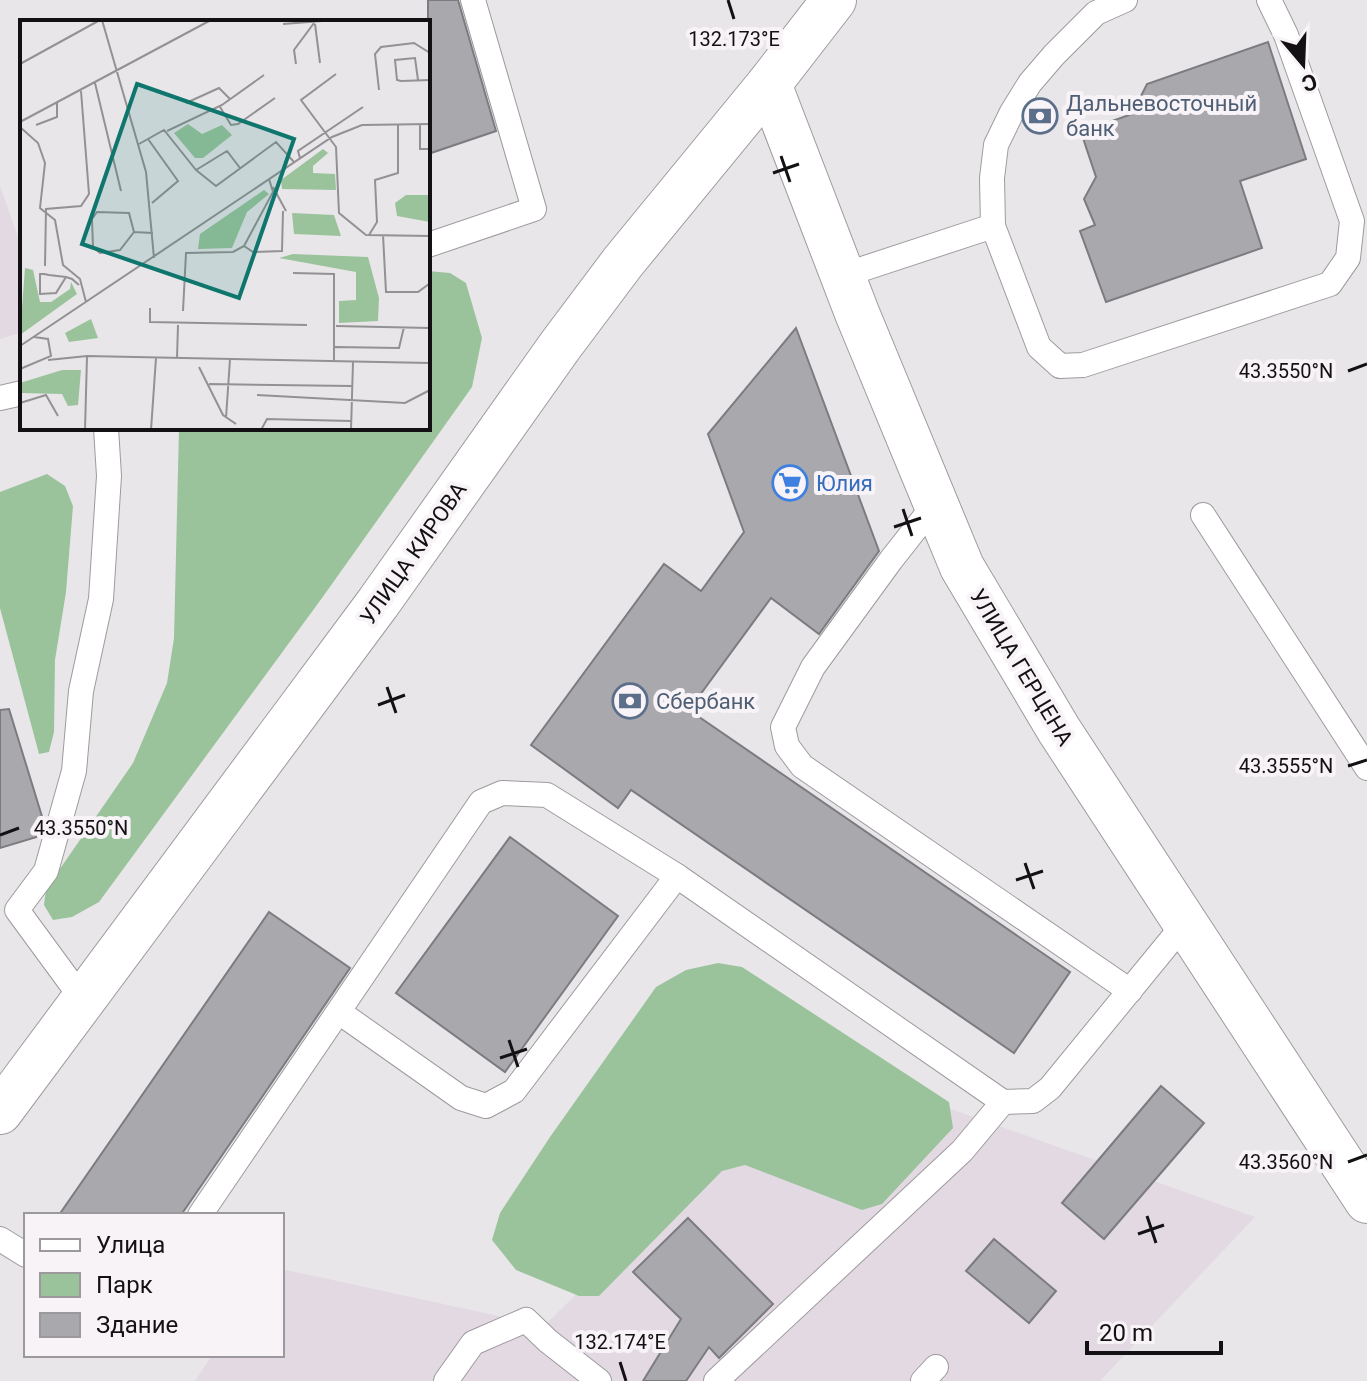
<svg xmlns="http://www.w3.org/2000/svg" width="1367" height="1381" font-family="Roboto,sans-serif">
<rect width="100%" height="100%" fill="#e9e6e9"/>
<g fill="#e3d9e3">
<polygon points="0,186 22,248 22,332 0,339"/>
<polygon points="813,1060 1255,1217 1100,1381 195,1381 212,1355 282,1355 282,1269 544,1326"/>
</g>
<g fill="#9ac39c">
<polygon points="428,271 450,273 466,283 482,338 472,387 322,598 99,902 72,917 53,920 44,905 46,889 133,763 167,683 174,638 179,428 428,428"/>
<polygon points="47,474 65,486 73,506 66,592 55,660 54,732 49,752 39,754 0,608 0,492"/>
<polygon points="718,963 742,967 949,1102 953,1128 882,1204 862,1210 745,1165 722,1171 599,1296 579,1296 516,1270 492,1240 500,1213 550,1137 656,987 686,970"/>
</g>
<g fill="#a9a9ad" stroke="#7c7c80" stroke-width="2">
<polygon points="428,0 458,0 496,131 428,154"/>
<polygon points="1268,42 1306,159 1240,181 1262,248 1106,302 1080,231 1095,225 1084,199 1096,177 1081,132 1132,114 1147,84"/>
<polygon points="796,328 879,551 819,634 771,598 689,710 1070,972 1014,1053 631,790 618,808 531,745 664,564 701,591 744,532 708,434"/>
<polygon points="9,709 44,823 40,836 0,848 0,710"/>
<polygon points="510,837 618,916 505,1072 396,993"/>
<polygon points="269,912 350,968 249,1116 181,1215 59,1215"/>
<polygon points="1161,1086 1204,1123 1104,1239 1062,1203"/>
<polygon points="688,1218 773,1304 719,1358 709,1347 686,1381 643,1381 681,1319 633,1272"/>
<polygon points="994,1239 1056,1291 1029,1323 966,1271"/>
</g>
<g fill="none" stroke-linecap="round" stroke-linejoin="round">
<defs>
<g id="lane">
<polyline points="993,226 992,178 996,145 1012,112 1030,83 1054,55 1096,13 1125,0"/>
<polyline points="428,245 534,209 473,0"/>
<polyline points="844,275 993,226 1039,347 1060,366 1083,365 1330,284 1348,258 1352,221 1286,35 1269,0"/>
<polyline points="0,398 22,393"/>
<polyline points="935,504 891,560 813,667 783,727 787,746 802,766 1130,991"/>
<polyline points="1203,515 1367,768"/>
<polyline points="83,1000 17,910 46,871 74,771 81,691 101,599 109,476 106,428"/>
<polyline points="339,1012 461,1098 486,1106 514,1091 677,876 1003,1102 1033,1101 1050,1088 1185,923"/>
<polyline points="200,1215 481,802 502,793 547,795 677,876"/>
<polyline points="0,1239 26,1255"/>
<polyline points="446,1381 473,1343 526,1320 548,1341 599,1381"/>
<polyline points="716,1381 962,1151 1003,1102"/>
<polyline points="923,1381 936,1367"/>
</g>
<polyline id="secondary" points="769,84 857,313 962,567 1059,730 1367,1201"/>
<polyline id="primary" points="0,1112 378,603 560,346 623,262 769,84 834,0"/>
</defs>
<use href="#lane" stroke="#9e9a9e" stroke-width="26"/>
<use href="#secondary" stroke="#9e9a9e" stroke-width="46"/>
<use href="#primary" stroke="#9e9a9e" stroke-width="46"/>
<use href="#lane" stroke="#fff" stroke-width="24"/>
<use href="#secondary" stroke="#fff" stroke-width="44"/>
<use href="#primary" stroke="#fff" stroke-width="44"/>
</g>
<path fill="none" stroke="#131113" stroke-width="3" d="M728 0 734 19M781 156 790 182M773 173 799 164M1348 371 1367 364M903 509 912 536M894 527 921 518M387 687 396 713M378 705 405 695M1348 766 1367 760M0 835 19 828M1025 863 1034 889M1016 880 1043 871M509 1040 518 1067M500 1058 527 1049M1348 1162 1367 1155M1147 1216 1156 1243M1138 1234 1164 1225M620 1362 626 1381"/>
<defs>
<symbol id="bank-ring" viewBox="-11 -11 22 22"><circle r="9.5" fill="#f7f3f7" stroke="#5c6f8a" stroke-width="1.5"/><path d="M-6-4H6V4H-6ZM0-2.3a2.3 2.3 0 1 0 0 4.6a2.3 2.3 0 1 0 0-4.6Z" fill="#5c6f8a"/></symbol>
<symbol id="supermarket-ring" viewBox="-11 -11 22 22"><circle r="9.5" fill="#f7f3f7" stroke="#3f7fe0" stroke-width="1.5"/><path d="M-6-5.5h2.5l.6 2H6L4.5 2H-2.5L-4.4-4H-6ZM-1.5 3.2a1.3 1.3 0 1 0 .1 0ZM3 3.2a1.3 1.3 0 1 0 .1 0Z" fill="#3f7fe0"/></symbol>
</defs>
<g fill-rule="evenodd">
<use href="#bank-ring" x="1020" y="96" width="40" height="40"/>
<use href="#supermarket-ring" x="770" y="463" width="40" height="40"/>
<use href="#bank-ring" x="610" y="681" width="40" height="40"/>
</g>
<g text-anchor="middle" stroke-width="8" stroke-linejoin="round" paint-order="stroke">
<g font-size="22" fill="#4e5e75" stroke="#f7f3f7" text-anchor="start">
<text x="1066" y="111">Дальневосточный<tspan x="1066" dy="25">банк</tspan></text>
<text x="656" y="709">Сбербанк</text>
</g>
<g font-size="22" fill="#366cbe" stroke="#f7f3f7" text-anchor="start">
<text x="816" y="491">Юлия</text>
</g>
<g font-size="22" fill="#131113" stroke="#f7f3f7">
<text transform="translate(413 553) rotate(-55)" y="8">УЛИЦА КИРОВА</text>
<text transform="translate(1022 667) rotate(59)" y="8">УЛИЦА ГЕРЦЕНА</text>
</g>
</g>
<g transform="translate(20 20)">
<rect width="410" height="410" fill="#e9e6e9"/>
<path d="M168 104 182 114 202 105 212 115 183 138H175L154 113ZM303 129 308 133 293 146V153L315 154 316 170 262 169 261 160ZM244 170 249 174 227 192 212 228 178 229 180 214ZM386 175H410V202L377 196 375 183ZM272 193 314 195 321 216 274 214ZM273 234 348 237 359 278 358 301 319 303V281L336 280V252L259 238ZM5 248 13 250 20 282H31L50 269 51 262 57 274 0 315ZM71 299 78 318 49 322 45 313ZM42 350H61L58 385 48 386 42 374 0 373V363Z" fill="#9ac39c"/>
<path fill="none" stroke="#939193" stroke-width="2" d="M82 0 126 152 134 238M263 4 315 0M295 4 300 43M0 44 80 0M276 44 274 30 294 3M316 54 281 80 316 127 319 193 346 215 410 216M398 60 395 38 375 40 377 60 381 61 410 60M75 63 101 171M359 70 355 34 361 27 394 23 410 33M166 83 199 68 210 79M200 87 211 105 218 104 255 78M0 102 191 0M400 104V129H410M16 105 37 97V83M0 107 18 123 25 143 20 188 35 200 43 245 60 259 66 282M147 111 202 85 244 55M128 119 158 161 132 183M119 124 144 110 176 150 207 131 220 148M280 138 278 131 343 87M176 150 196 166 256 122 274 142M253 167 266 191M114 212 100 230 80 233 73 227 72 199 77 192 109 193 114 212 133 213M349 215 357 202 355 160 378 153V104M363 215 366 272H398L409 264M224 226 233 232 262 231 263 191M25 246 26 189 61 186 69 174 61 71M273 253 314 254V342M46 257 36 273 20 274V254H24L29 255 46 257 52 259 59 265M130 288V302L287 305M163 291 166 233 213 232 224 226 253 172 249 159M316 306 410 308M0 326 312 117 342 105 410 104M315 327 379 328 384 307M157 338 158 305M28 340 67 336 410 343M179 347 203 395 216 404M0 349 31 336 28 319 14 317M189 364 332 366M237 375 385 383 410 370M0 383 26 375 38 396M206 398 210 339M65 410 67 336M131 410 136 338M241 410 247 399 331 401M331 410 333 342"/>
<path fill="#0f766e" fill-opacity="0.15" stroke="#0f766e" stroke-width="4" d="M117 64 274 119 219 278 62 224Z"/>
<rect width="410" height="410" fill="none" stroke="#131113" stroke-width="4"/>
</g>
<g font-size="20" text-anchor="middle" fill="#131113" stroke="#f7f3f7" stroke-width="8" stroke-linejoin="round" paint-order="stroke">
<text x="734" y="46">132.173°E</text>
<text x="1286" y="378">43.3550°N</text>
<text x="1286" y="773">43.3555°N</text>
<text x="81" y="835">43.3550°N</text>
<text x="1286" y="1169">43.3560°N</text>
<text x="620" y="1349">132.174°E</text>
</g>
<rect x="24" y="1213" width="260" height="144" fill="#f7f3f7" stroke="#9c999c" stroke-width="2"/>
<rect x="40" y="1239" width="40" height="12" fill="#ffffff" stroke="#9c999c" stroke-width="2"/>
<text x="96" y="1253" font-size="24" fill="#131113">Улица</text>
<rect x="40" y="1273" width="40" height="24" fill="#9ac39c" stroke="#9c999c" stroke-width="2"/>
<text x="96" y="1293" font-size="24" fill="#131113">Парк</text>
<rect x="40" y="1313" width="40" height="24" fill="#a9a9ad" stroke="#9c999c" stroke-width="2"/>
<text x="96" y="1333" font-size="24" fill="#131113">Здание</text>
<g transform="translate(1303 64) rotate(161)" stroke="#f7f3f7" stroke-width="6" paint-order="stroke">
<path d="M0-6L14 30L0 20L-14 30Z" fill="#131113"/>
<text y="-12" font-size="22" font-weight="bold" text-anchor="middle" fill="#131113">С</text>
</g>
<path d="M1087 1341v12h134v-12" fill="none" stroke="#131113" stroke-width="4"/>
<text x="1099" y="1341" font-size="24" fill="#131113" stroke="#f7f3f7" stroke-width="6" paint-order="stroke">20 m</text>
</svg>
